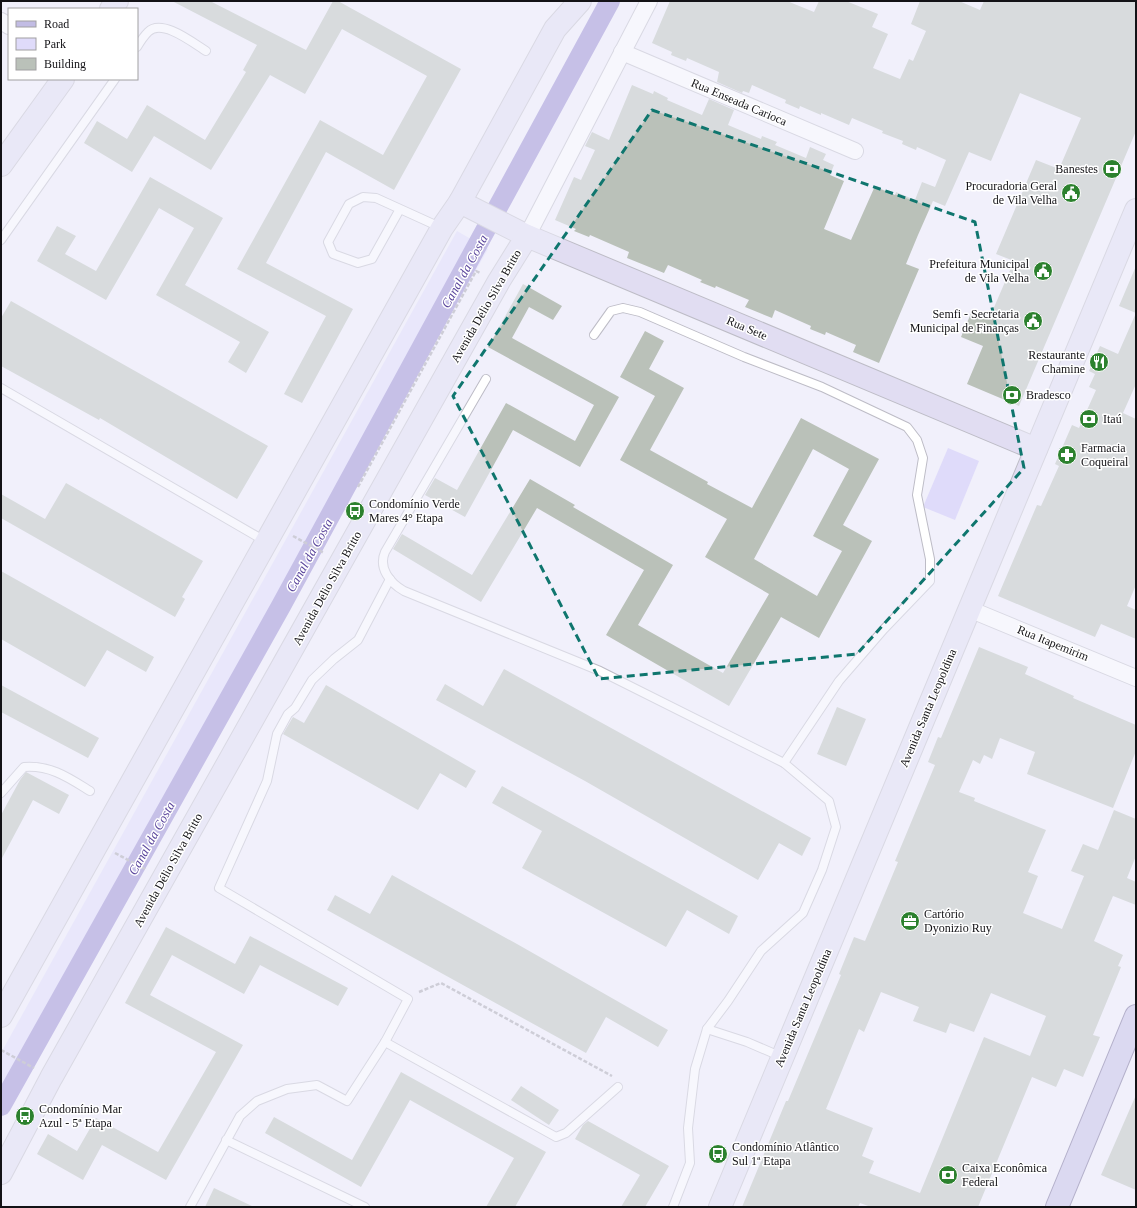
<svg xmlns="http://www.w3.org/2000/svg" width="1137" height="1208" font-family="'Times New Roman',serif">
<rect width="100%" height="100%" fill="#f1f0fb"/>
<g fill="#dfdbfa">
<polygon points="457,231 488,249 1,1107 1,1053"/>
<polygon points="948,448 979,461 955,520 923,507"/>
</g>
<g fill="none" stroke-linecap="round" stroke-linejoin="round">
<polyline stroke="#9386ce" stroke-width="20" points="1,1106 281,606 610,1"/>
</g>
<g fill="#bac1b9" fill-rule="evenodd">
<polygon points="172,1 210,1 306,50 333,1 338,1 461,69 394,190 326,152 266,263 353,309 302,403 284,394 326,316 237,269 320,120 383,155 427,76 342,29 305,94 270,75 211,170 154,136 132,172 84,143 97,121 127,139 147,105 205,140 246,72 243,70 257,45"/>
<polygon points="670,1 787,1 814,12 819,1 846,1 878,14 872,27 888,34 873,68 900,79 909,59 913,61 926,31 911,24 920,1 959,1 980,10 984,1 1136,1 1136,131 1019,406 967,384 983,346 961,337 972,311 989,319 1014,261 996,254 1036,160 1059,169 1081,118 1020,93 991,161 969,152 945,206 933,201 918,235 906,264 919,269 879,363 853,352 856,345 826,332 825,335 810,329 811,326 775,310 772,318 745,307 749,300 716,286 715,288 700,282 702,280 668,265 664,273 627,258 629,252 590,235 589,237 574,231 576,229 555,220 574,177 581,180 595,150 585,146 592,132 609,140 632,85 653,94 654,91 668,98 667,100 702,115 709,99 734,110 728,125 761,139 762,136 777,142 775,145 806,158 810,147 826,154 823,160 834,165 830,175 844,181 824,229 851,240 875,186 895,195 896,192 915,200 922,182 935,187 946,160 917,147 916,150 902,144 903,141 882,133 883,131 852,118 849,125 821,113 821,115 800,106 799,109 785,103 786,100 752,85 749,93 743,91 742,93 717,82 719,72 687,58 686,61 671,55 672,52 652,43"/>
<polygon points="150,177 223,218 185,285 269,332 246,373 228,362 240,342 156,295 194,228 159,208 106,300 37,261 57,226 76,236 65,254 96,271"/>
<polygon points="1136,266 1136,384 1123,413 1136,419 1136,585 1127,606 1136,610 1136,639 1101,624 1095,637 998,596 1037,505 1041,506 1059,466 1055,464 1072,425 1079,428 1096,390 1089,387 1095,374 1089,371 1100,346 1118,354 1136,313 1119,306"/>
<polygon points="523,284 562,306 553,320 529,307 512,338 619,397 580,467 513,430 465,517 425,495 435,478 457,490 506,403 575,441 594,405 488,347"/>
<polygon points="11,301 268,446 237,499 100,418 99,420 1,366 1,318"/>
<path d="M645 331 664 341 649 369 684 388 650 450 708 482 707 484 752 508 801 418 879 459 843 525 872 541 819 638 781 617 729 706 606 635 644 570 537 508 481 602 393 549 402 534 472 575 530 479 575 505 573 507 673 565 638 625 723 673 769 594 705 557 727 519 620 460 655 396 620 377ZM813 449 849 469 813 536 842 551 817 596 754 559Z"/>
<polygon points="66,483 203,561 182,597 185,599 175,617 1,518 1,494 45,519"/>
<polygon points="1,571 154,657 146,672 107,650 85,687 1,639"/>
<path d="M979 647 1028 667 1025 674 1074 696 1073 698 1136 725V751L1113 808 1027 774 1035 752 1000 738 992 759 984 755 980 764 973 760 959 792 975 798 974 801 1046 830 1028 872 1038 876 1023 913 1062 929 1084 876 1071 871 1083 844 1098 850 1114 810 1136 819V856L1127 878 1136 882V905L1113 896 1094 941 1123 955 1118 966 1121 967 1093 1035 1100 1037 1083 1077 1064 1069 1056 1087 1032 1077 978 1207H871L860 1203 858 1207H742L786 1101H788L841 975 839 974 854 937 865 941 898 862 895 861 935 765 928 762 938 737 941 738ZM881 992 919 1007 913 1021 946 1033 950 1023 974 1032 991 993 1046 1016 1030 1056 984 1037 920 1193 869 1173 874 1161 862 1156 873 1128 826 1109 859 1029 864 1032Z"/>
<polygon points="504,669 811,838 802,856 779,843 758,880 585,781 436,700 445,684 483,706"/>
<polygon points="1,685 99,738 88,758 1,712"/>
<polygon points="326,685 476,771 466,788 440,773 418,810 283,734 293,717 304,723"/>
<polygon points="837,707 866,719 846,766 817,754"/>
<polygon points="26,772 69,795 59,814 33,800 1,860 1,815 20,780"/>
<polygon points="502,786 738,916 729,934 687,910 666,947 522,868 542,831 492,803"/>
<polygon points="392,875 517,944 668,1030 658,1047 606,1017 586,1053 327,910 335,895 370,914"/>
<polygon points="166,927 235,964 250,936 348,988 338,1006 260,965 244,994 172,955 150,995 243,1045 166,1180 102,1145 83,1180 37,1154 48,1134 77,1151 96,1118 158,1152 216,1052 125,1003"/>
<polygon points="401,1072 546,1152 515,1207 486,1207 514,1158 410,1100 361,1187 265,1133 274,1117 352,1160"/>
<polygon points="521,1086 559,1110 549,1125 511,1100"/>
<polygon points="1136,1095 1136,1190 1101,1175"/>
<polygon points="588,1121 669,1166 645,1207 621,1207 640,1175 575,1139 583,1125"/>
<polygon points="214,1188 254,1207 205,1207"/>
</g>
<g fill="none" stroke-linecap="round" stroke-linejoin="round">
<defs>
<g id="lane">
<path d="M137 47C140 42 144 36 148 32 162 18 193 43 206 51"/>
<polyline points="400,209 372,259 358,263 333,254 328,242 349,204 363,197 376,198 442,228"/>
<polyline points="1,240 115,79"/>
<polyline points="594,335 611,311 623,308 640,312 744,357 822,387 907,427 917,440 923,458 917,495 930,559 930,581 884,629 839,681 784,763"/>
<path d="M486 379 385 552C378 568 390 583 404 591L600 671 784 763 829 801 836 827 822 870 803 913 761 951 728 1001 707 1029 747 1042 782 1057"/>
<polyline points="1,388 265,541"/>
<path d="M1 793 24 767C51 765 69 778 90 791"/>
<polyline points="385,1042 556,1137 566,1133 618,1087"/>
<polyline points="226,1140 365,1207"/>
<polyline points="190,1207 240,1116 257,1101 287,1089 317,1085 347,1101 385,1042 408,999 219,888 267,781 277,734 288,714 295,708 312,680 334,659 358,640 390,579"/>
<polyline points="673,1207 690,1163 688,1128 695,1069 707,1029"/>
</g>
<g id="street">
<polyline points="1,21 9,26"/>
<polyline points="622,52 855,151"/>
<polyline points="527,236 649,1"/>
<polyline points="969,609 1136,678"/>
</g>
<g id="secondary">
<polyline points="111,9 117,1"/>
<polyline points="1,165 63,79"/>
<polyline points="460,202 527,236 1036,449"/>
<polyline points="1,1016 442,228 460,202 555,29 580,1"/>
<polyline points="1,1173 51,1078 499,281 527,236"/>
<polyline points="720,1207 1136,210"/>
</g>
<polyline id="primary" points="1057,1207 1136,1016"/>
</defs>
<use href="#lane" stroke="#bdbcc6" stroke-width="10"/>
<use href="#street" stroke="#bdbcc6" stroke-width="18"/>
<use href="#secondary" stroke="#bdbcc6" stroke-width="24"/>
<use href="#primary" stroke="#6b6390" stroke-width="24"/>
<g stroke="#a4a3ab" stroke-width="2.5" stroke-dasharray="4 2" stroke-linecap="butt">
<polyline points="358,487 476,271 480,273"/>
<polyline points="293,536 324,553"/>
<polyline points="115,853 145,869"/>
<polyline points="419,992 441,983 612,1076"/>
<polyline points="1,1050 34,1068"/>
</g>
<use href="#lane" stroke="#fff" stroke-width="8"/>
<use href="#street" stroke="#fff" stroke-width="16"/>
<use href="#secondary" stroke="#e1ddf2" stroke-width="22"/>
<use href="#primary" stroke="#c2bce4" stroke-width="22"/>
</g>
<path d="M0 0H1137V1208H0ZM652 110 975 222 1024 468 857 654 599 679 453 396Z" fill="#f1f0fb" fill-opacity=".55" fill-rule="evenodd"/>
<path fill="none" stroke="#0f766e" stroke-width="3" stroke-dasharray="8 5" stroke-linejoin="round" d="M652 110 975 222 1024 468 857 654 599 679 453 396Z"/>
<defs>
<symbol id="bank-disc" viewBox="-11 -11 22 22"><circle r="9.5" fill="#2c812e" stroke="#fff"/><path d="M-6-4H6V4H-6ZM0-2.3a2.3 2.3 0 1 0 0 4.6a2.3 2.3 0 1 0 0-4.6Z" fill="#fff"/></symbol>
<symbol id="civic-disc" viewBox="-11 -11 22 22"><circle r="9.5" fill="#2c812e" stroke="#fff"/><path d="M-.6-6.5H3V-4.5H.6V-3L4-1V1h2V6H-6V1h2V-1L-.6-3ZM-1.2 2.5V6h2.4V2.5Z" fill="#fff"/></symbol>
<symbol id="restaurant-disc" viewBox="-11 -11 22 22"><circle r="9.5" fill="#2c812e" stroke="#fff"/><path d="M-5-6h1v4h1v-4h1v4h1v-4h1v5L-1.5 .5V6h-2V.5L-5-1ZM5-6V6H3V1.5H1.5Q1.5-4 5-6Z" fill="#fff"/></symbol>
<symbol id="pharmacy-disc" viewBox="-11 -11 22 22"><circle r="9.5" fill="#2c812e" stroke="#fff"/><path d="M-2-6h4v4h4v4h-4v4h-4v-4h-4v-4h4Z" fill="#fff"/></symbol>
<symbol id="bus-disc" viewBox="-11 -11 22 22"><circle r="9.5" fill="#2c812e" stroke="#fff"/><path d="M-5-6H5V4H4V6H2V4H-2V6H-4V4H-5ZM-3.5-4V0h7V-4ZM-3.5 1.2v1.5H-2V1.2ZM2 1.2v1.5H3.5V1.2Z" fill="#fff"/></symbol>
<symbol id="office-disc" viewBox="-11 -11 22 22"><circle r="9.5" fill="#2c812e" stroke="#fff"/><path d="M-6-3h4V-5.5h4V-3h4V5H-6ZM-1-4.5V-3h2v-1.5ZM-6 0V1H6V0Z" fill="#fff"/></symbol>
</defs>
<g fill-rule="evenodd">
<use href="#bank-disc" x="1101" y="158" width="22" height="22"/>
<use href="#civic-disc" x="1060" y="182" width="22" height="22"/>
<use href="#civic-disc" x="1032" y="260" width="22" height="22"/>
<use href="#civic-disc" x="1022" y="310" width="22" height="22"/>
<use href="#restaurant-disc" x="1088" y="351" width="22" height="22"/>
<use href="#bank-disc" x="1001" y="384" width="22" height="22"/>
<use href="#bank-disc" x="1078" y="408" width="22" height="22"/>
<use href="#pharmacy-disc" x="1056" y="444" width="22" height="22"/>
<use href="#bus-disc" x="344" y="500" width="22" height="22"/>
<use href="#office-disc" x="899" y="910" width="22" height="22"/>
<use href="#bus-disc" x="14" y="1105" width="22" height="22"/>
<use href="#bus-disc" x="707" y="1143" width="22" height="22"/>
<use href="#bank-disc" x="937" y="1164" width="22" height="22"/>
</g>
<g text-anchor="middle" stroke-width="3" stroke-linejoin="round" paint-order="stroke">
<g font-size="12" fill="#131216" stroke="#fff">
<text transform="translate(739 102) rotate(23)" y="4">Rua Enseada Carioca</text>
<text transform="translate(486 306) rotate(-60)" y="4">Avenida Délio Silva Britto</text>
<text transform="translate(747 328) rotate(23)" y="4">Rua Sete</text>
<text transform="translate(327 588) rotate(-61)" y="4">Avenida Délio Silva Britto</text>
<text transform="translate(1053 643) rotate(22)" y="4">Rua Itapemirim</text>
<text transform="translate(928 708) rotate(-67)" y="4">Avenida Santa Leopoldina</text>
<text transform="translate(168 870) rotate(-61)" y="4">Avenida Délio Silva Britto</text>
<text transform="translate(803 1008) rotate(-67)" y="4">Avenida Santa Leopoldina</text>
</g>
<g font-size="12" fill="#131216" stroke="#fff" text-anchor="start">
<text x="1098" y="173" text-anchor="end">Banestes</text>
<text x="1057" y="190" text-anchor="end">Procuradoria Geral<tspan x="1057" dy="14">de Vila Velha</tspan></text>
<text x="1029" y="268" text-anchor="end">Prefeitura Municipal<tspan x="1029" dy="14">de Vila Velha</tspan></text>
<text x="1019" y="318" text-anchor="end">Semfi - Secretaria<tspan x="1019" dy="14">Municipal de Finanças</tspan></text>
<text x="1085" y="359" text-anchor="end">Restaurante<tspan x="1085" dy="14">Chamine</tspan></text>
<text x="1026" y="399">Bradesco</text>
<text x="1103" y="423">Itaú</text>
<text x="1081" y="452">Farmacia<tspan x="1081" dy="14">Coqueiral</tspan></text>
<text x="369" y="508">Condomínio Verde<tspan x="369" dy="14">Mares 4° Etapa</tspan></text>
<text x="924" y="918">Cartório<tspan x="924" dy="14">Dyonizio Ruy</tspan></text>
<text x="39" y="1113">Condomínio Mar<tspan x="39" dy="14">Azul - 5ª Etapa</tspan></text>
<text x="732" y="1151">Condomínio Atlântico<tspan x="732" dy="14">Sul 1ª Etapa</tspan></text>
<text x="962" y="1172">Caixa Econômica<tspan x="962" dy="14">Federal</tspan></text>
</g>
<g font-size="13" font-style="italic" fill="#59449b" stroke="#fff">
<text transform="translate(464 271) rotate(-61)" y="5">Canal da Costa</text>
<text transform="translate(309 555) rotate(-61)" y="5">Canal da Costa</text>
<text transform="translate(151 838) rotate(-61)" y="5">Canal da Costa</text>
</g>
</g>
<rect width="1137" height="1208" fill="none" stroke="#131216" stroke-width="4"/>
<rect x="8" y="8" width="130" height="72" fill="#ffffff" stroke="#a1a0a2"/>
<rect x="16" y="21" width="20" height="6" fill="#c2bce4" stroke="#a1a0a2"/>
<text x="44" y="28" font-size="12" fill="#131216">Road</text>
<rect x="16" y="38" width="20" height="12" fill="#dfdbfa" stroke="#a1a0a2"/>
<text x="44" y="48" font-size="12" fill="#131216">Park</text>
<rect x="16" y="58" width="20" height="12" fill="#bac1b9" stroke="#a1a0a2"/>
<text x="44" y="68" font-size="12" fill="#131216">Building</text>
</svg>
